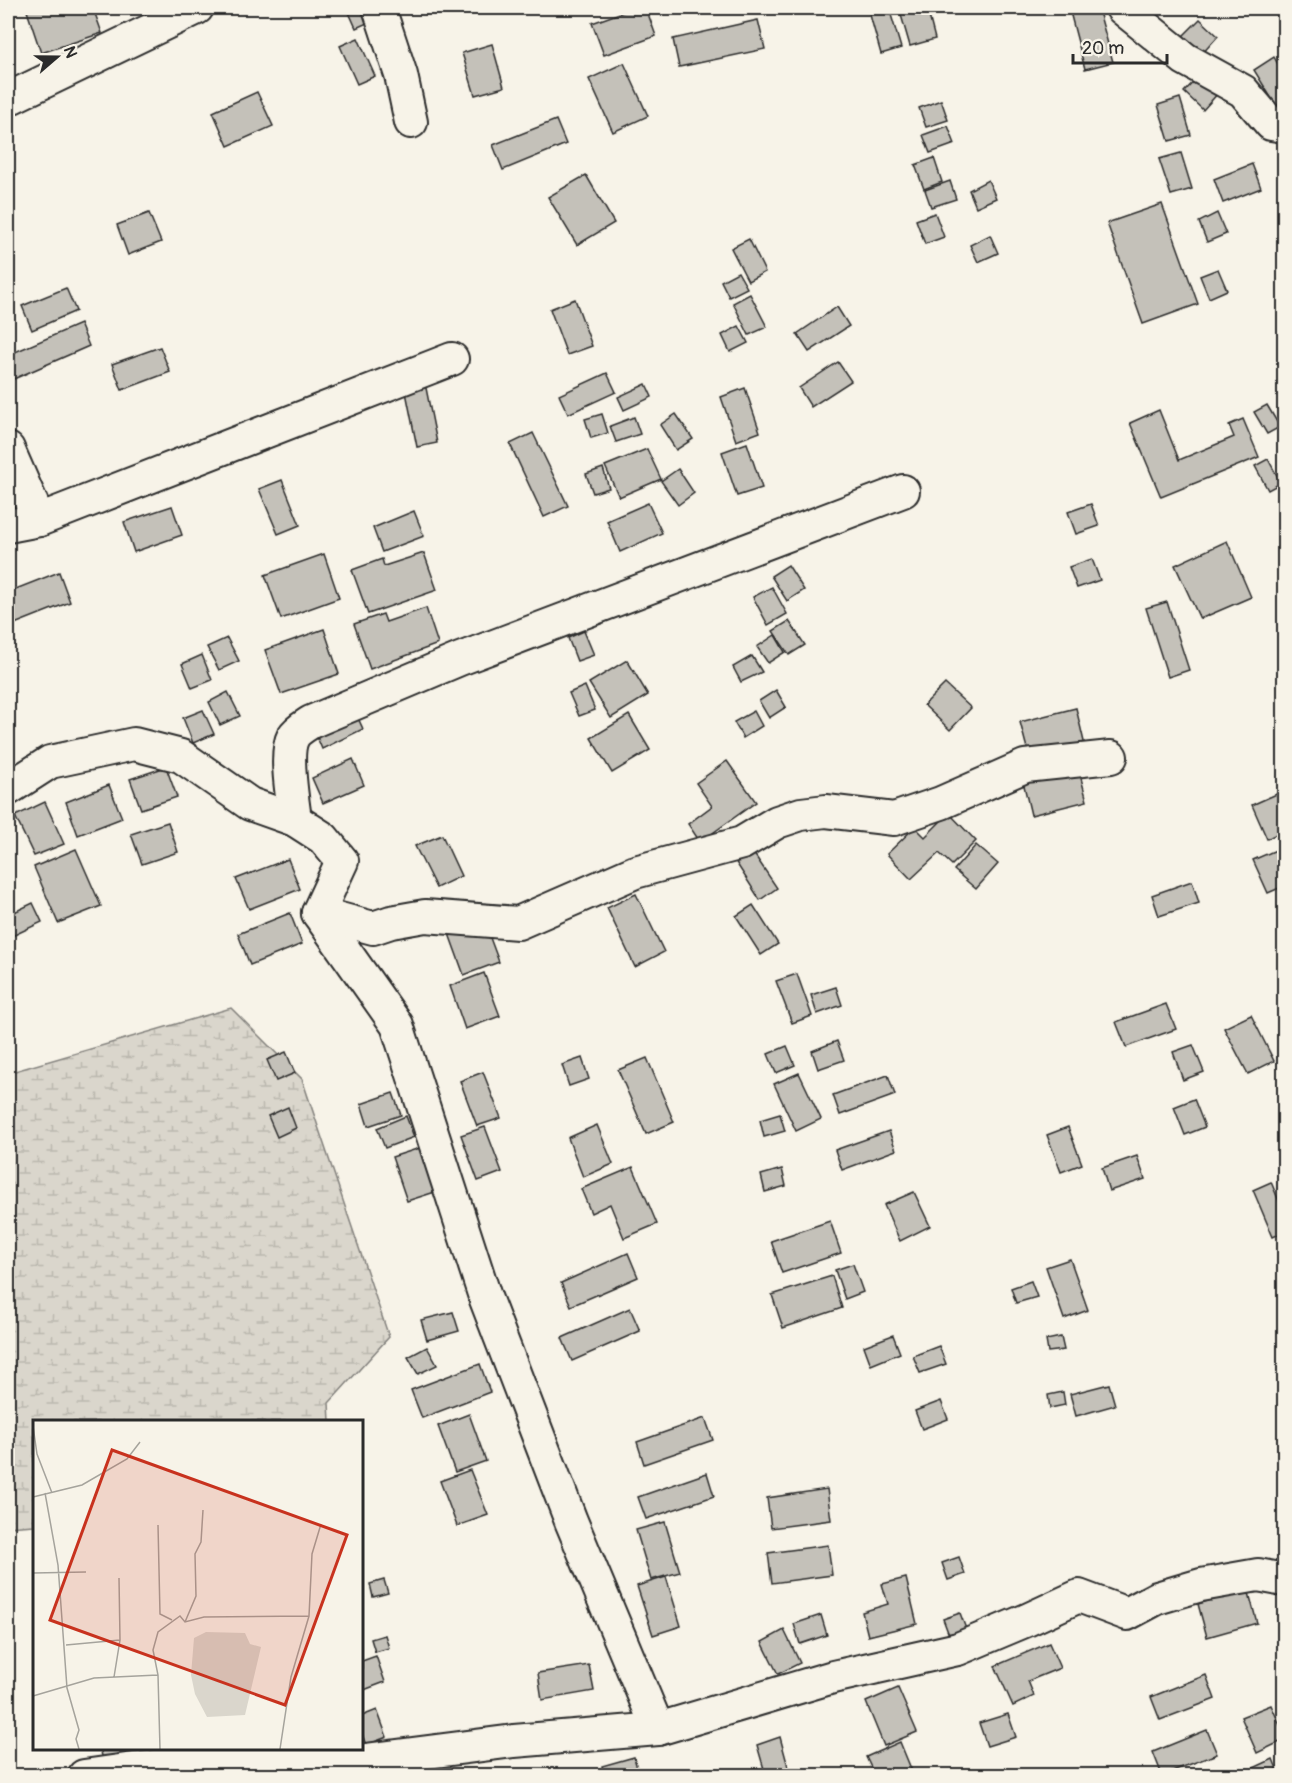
<svg xmlns="http://www.w3.org/2000/svg" width="1292" height="1783" font-family="Pangolin,sans-serif">
<defs>
<pattern id="wetland-marsh" width="20" height="14" patternUnits="userSpaceOnUse" patternTransform="scale(1.5)"><rect width="20" height="14" fill="#dad6cc"/><path d="M1 5h8M5 5V1M11 12h8M15 12V8" fill="none" stroke="#bbb8af"/></pattern>
</defs>
<rect width="100%" height="100%" fill="#f7f3e8"/>
<filter id="ink" filterUnits="userSpaceOnUse"><feTurbulence type="fractalNoise" baseFrequency=".0167" numOctaves="2"/><feDisplacementMap in="SourceGraphic" scale="12" xChannelSelector="R" yChannelSelector="G"/><feConvolveMatrix kernelMatrix="1 2 1 2 8 2 1 2 1" color-interpolation-filters="sRGB"/></filter>
<g filter="url(#ink)">
<polygon fill="url(#wetland-marsh)" stroke="#82807c" stroke-width="1.5" points="231,1008 302,1079 389,1337 329,1403 330,1421 34,1422 34,1525 8,1527 8,1073"/>
<g fill="#c4c1b9" stroke="#2b2b2b" stroke-width="1.5">
<polygon points="37,8 93,8 102,33 41,53 27,11"/>
<polygon points="347,8 368,8 374,20 356,28"/>
<polygon points="634,8 646,8 656,36 604,55 592,23"/>
<polygon points="677,8 698,8 678,12"/>
<polygon points="868,8 889,8 901,48 881,54"/>
<polygon points="899,8 927,8 935,39 910,46"/>
<polygon points="1069,8 1098,8 1113,62 1085,69"/>
<polygon points="1200,19 1218,36 1201,55 1182,37"/>
<polygon points="758,20 765,49 679,67 673,39"/>
<polygon points="358,38 375,76 357,84 340,46"/>
<polygon points="492,44 504,87 475,95 462,53"/>
<polygon points="1274,57 1284,75 1284,116 1283,117 1254,70"/>
<polygon points="624,63 648,116 613,132 589,79"/>
<polygon points="1201,74 1220,91 1203,110 1184,92"/>
<polygon points="257,92 273,126 228,146 213,112"/>
<polygon points="1180,98 1191,135 1169,141 1158,105"/>
<polygon points="941,100 948,120 926,127 919,108"/>
<polygon points="556,120 566,144 503,170 493,145"/>
<polygon points="948,126 955,144 930,153 923,135"/>
<polygon points="1181,153 1192,189 1171,195 1159,159"/>
<polygon points="934,158 942,182 924,189 915,165"/>
<polygon points="1252,164 1261,188 1223,203 1214,179"/>
<polygon points="586,175 614,223 577,245 548,197"/>
<polygon points="988,180 996,198 976,207 969,190"/>
<polygon points="950,181 956,199 931,207 925,190"/>
<polygon points="1162,204 1198,304 1143,324 1107,223"/>
<polygon points="149,213 161,242 128,255 117,225"/>
<polygon points="935,213 944,237 925,244 916,220"/>
<polygon points="1217,213 1226,234 1207,242 1199,222"/>
<polygon points="990,235 998,253 978,262 970,245"/>
<polygon points="749,239 765,272 748,281 731,248"/>
<polygon points="1218,269 1227,290 1209,298 1200,276"/>
<polygon points="738,272 747,288 729,297 721,281"/>
<polygon points="66,288 76,311 32,330 22,306"/>
<polygon points="750,294 767,327 749,335 733,303"/>
<polygon points="575,299 592,346 567,355 550,309"/>
<polygon points="837,307 849,326 809,352 797,334"/>
<polygon points="80,324 89,346 9,381 8,355"/>
<polygon points="739,326 748,343 730,352 722,335"/>
<polygon points="160,347 170,372 122,390 112,364"/>
<polygon points="838,362 851,381 811,407 799,388"/>
<polygon points="607,373 616,392 568,414 559,395"/>
<polygon points="424,378 437,443 417,447 404,382"/>
<polygon points="646,384 652,397 624,410 618,397"/>
<polygon points="745,388 760,432 736,441 721,397"/>
<polygon points="1267,405 1280,427 1267,434 1254,412"/>
<polygon points="1159,410 1179,460 1234,437 1229,425 1243,419 1259,457 1161,497 1130,423"/>
<polygon points="602,414 608,433 591,438 585,419"/>
<polygon points="676,414 693,439 676,450 660,425"/>
<polygon points="634,417 640,434 616,442 610,426"/>
<polygon points="533,433 568,506 544,517 510,444"/>
<polygon points="747,443 762,488 737,496 722,452"/>
<polygon points="647,449 661,479 619,497 605,466"/>
<polygon points="1268,459 1281,483 1268,490 1255,466"/>
<polygon points="603,468 609,488 593,493 586,474"/>
<polygon points="678,469 694,493 678,505 661,481"/>
<polygon points="282,480 300,525 278,534 259,489"/>
<polygon points="648,503 662,533 620,552 607,521"/>
<polygon points="1091,504 1099,526 1076,534 1068,512"/>
<polygon points="172,506 182,535 134,552 124,522"/>
<polygon points="414,511 424,536 382,552 373,528"/>
<polygon points="1227,541 1251,597 1200,619 1175,565"/>
<polygon points="424,553 437,590 368,614 352,570 382,559 384,566"/>
<polygon points="324,554 339,598 281,619 265,575"/>
<polygon points="1092,559 1100,580 1077,588 1069,567"/>
<polygon points="788,565 804,590 787,601 771,576"/>
<polygon points="59,572 70,602 12,625 8,614 8,592"/>
<polygon points="772,587 787,614 768,625 753,597"/>
<polygon points="1167,602 1189,670 1168,677 1146,608"/>
<polygon points="426,608 438,644 370,669 354,624 383,614 386,622"/>
<polygon points="789,621 805,645 789,655 773,631"/>
<polygon points="324,629 339,674 281,694 265,650"/>
<polygon points="584,631 594,655 577,661 568,638"/>
<polygon points="775,635 785,652 768,663 757,647"/>
<polygon points="227,638 239,661 219,670 207,647"/>
<polygon points="202,655 212,680 192,688 182,664"/>
<polygon points="752,656 762,672 741,682 733,667"/>
<polygon points="627,660 648,695 611,718 589,683"/>
<polygon points="945,684 971,708 950,730 924,705"/>
<polygon points="585,686 595,710 579,716 569,693"/>
<polygon points="776,690 786,707 769,718 759,701"/>
<polygon points="228,692 240,716 220,725 209,702"/>
<polygon points="352,705 363,729 322,749 311,723"/>
<polygon points="1076,708 1085,746 1030,760 1020,722"/>
<polygon points="203,710 214,734 193,743 183,718"/>
<polygon points="754,711 762,726 743,738 734,722"/>
<polygon points="629,715 650,750 612,773 591,738"/>
<polygon points="353,759 364,785 323,803 312,778"/>
<polygon points="727,761 756,802 700,842 688,824 712,806 696,783"/>
<polygon points="1077,763 1087,801 1031,815 1022,777"/>
<polygon points="166,767 177,797 141,809 130,779"/>
<polygon points="109,785 122,818 78,835 66,802"/>
<polygon points="1281,792 1284,799 1284,830 1267,839 1252,805"/>
<polygon points="45,802 64,844 34,856 15,816"/>
<polygon points="949,813 976,841 952,865 939,853 911,879 887,854 915,827 925,837"/>
<polygon points="168,822 178,852 142,864 131,834"/>
<polygon points="442,835 461,876 436,888 415,846"/>
<polygon points="976,845 998,864 976,889 954,870"/>
<polygon points="1283,847 1284,851 1284,886 1268,893 1253,860"/>
<polygon points="76,849 101,906 58,923 34,867"/>
<polygon points="752,851 777,888 760,900 735,861"/>
<polygon points="288,859 300,889 249,909 236,879"/>
<polygon points="1192,881 1199,903 1159,916 1152,895"/>
<polygon points="636,894 664,952 635,967 607,908"/>
<polygon points="33,903 42,922 8,938 8,915"/>
<polygon points="753,905 778,944 761,955 736,916"/>
<polygon points="290,913 302,944 250,965 238,934"/>
<polygon points="483,919 499,962 464,975 448,931"/>
<polygon points="484,973 500,1016 465,1029 450,986"/>
<polygon points="797,974 812,1016 792,1023 776,981"/>
<polygon points="836,987 842,1005 817,1014 811,995"/>
<polygon points="1166,1004 1176,1029 1126,1047 1116,1022"/>
<polygon points="1251,1015 1274,1061 1248,1074 1224,1028"/>
<polygon points="837,1041 844,1060 818,1069 812,1051"/>
<polygon points="1193,1045 1204,1072 1183,1080 1173,1052"/>
<polygon points="787,1046 795,1065 776,1073 768,1054"/>
<polygon points="286,1052 295,1073 276,1081 267,1060"/>
<polygon points="582,1058 589,1079 569,1086 562,1065"/>
<polygon points="647,1058 674,1122 646,1134 618,1070"/>
<polygon points="483,1072 501,1118 477,1126 460,1081"/>
<polygon points="799,1073 821,1119 796,1131 774,1084"/>
<polygon points="888,1075 895,1095 840,1115 833,1095"/>
<polygon points="393,1093 401,1115 368,1126 361,1104"/>
<polygon points="1194,1099 1205,1127 1185,1135 1174,1107"/>
<polygon points="288,1107 296,1128 277,1137 268,1116"/>
<polygon points="780,1114 785,1131 764,1137 760,1120"/>
<polygon points="406,1116 414,1137 385,1148 377,1128"/>
<polygon points="597,1125 613,1164 583,1177 568,1138"/>
<polygon points="485,1127 502,1172 478,1181 461,1135"/>
<polygon points="1068,1127 1082,1164 1061,1172 1047,1135"/>
<polygon points="889,1131 896,1150 842,1170 835,1150"/>
<polygon points="420,1148 435,1192 407,1201 392,1157"/>
<polygon points="1137,1156 1145,1179 1109,1191 1102,1168"/>
<polygon points="633,1167 657,1224 624,1238 610,1204 591,1213 581,1189"/>
<polygon points="782,1169 786,1186 765,1192 761,1175"/>
<polygon points="1271,1182 1284,1213 1284,1232 1273,1237 1253,1190"/>
<polygon points="914,1192 930,1226 900,1241 884,1205"/>
<polygon points="830,1221 841,1253 782,1273 771,1241"/>
<polygon points="628,1253 638,1277 571,1306 561,1283"/>
<polygon points="1070,1259 1088,1310 1064,1319 1046,1267"/>
<polygon points="853,1264 863,1292 845,1299 835,1270"/>
<polygon points="832,1276 842,1308 783,1328 772,1295"/>
<polygon points="1031,1281 1037,1297 1016,1303 1011,1288"/>
<polygon points="630,1308 640,1331 572,1361 562,1338"/>
<polygon points="453,1312 459,1331 427,1340 421,1320"/>
<polygon points="893,1335 900,1353 871,1365 864,1346"/>
<polygon points="1061,1337 1064,1350 1048,1352 1046,1340"/>
<polygon points="939,1346 946,1364 920,1373 913,1356"/>
<polygon points="427,1347 437,1365 418,1374 408,1357"/>
<polygon points="480,1364 490,1392 422,1418 411,1390"/>
<polygon points="1109,1384 1115,1405 1076,1416 1070,1394"/>
<polygon points="1063,1392 1065,1405 1050,1408 1048,1395"/>
<polygon points="941,1401 948,1419 922,1429 915,1411"/>
<polygon points="469,1414 486,1461 455,1472 438,1426"/>
<polygon points="705,1418 713,1440 644,1464 637,1442"/>
<polygon points="470,1470 488,1515 457,1526 440,1481"/>
<polygon points="707,1473 714,1496 646,1519 638,1497"/>
<polygon points="827,1489 831,1520 771,1528 767,1498"/>
<polygon points="665,1522 680,1572 651,1580 636,1530"/>
<polygon points="828,1545 832,1575 772,1583 768,1553"/>
<polygon points="959,1557 965,1574 948,1580 942,1563"/>
<polygon points="666,1577 681,1626 653,1635 637,1586"/>
<polygon points="906,1578 917,1624 868,1636 862,1612 888,1604 882,1584"/>
<polygon points="384,1580 388,1593 373,1597 370,1584"/>
<polygon points="1248,1589 1257,1623 1207,1637 1198,1604"/>
<polygon points="960,1613 966,1629 949,1635 943,1619"/>
<polygon points="821,1615 827,1635 800,1644 794,1624"/>
<polygon points="784,1630 800,1663 778,1674 762,1642"/>
<polygon points="385,1635 389,1648 375,1652 371,1639"/>
<polygon points="1049,1643 1060,1668 1028,1681 1034,1696 1013,1706 995,1666"/>
<polygon points="376,1656 385,1682 364,1690 362,1682 362,1661"/>
<polygon points="589,1665 594,1691 542,1700 538,1673"/>
<polygon points="1206,1675 1215,1699 1160,1720 1151,1697"/>
<polygon points="898,1688 917,1732 884,1746 866,1702"/>
<polygon points="1271,1705 1284,1734 1284,1740 1257,1753 1241,1717"/>
<polygon points="377,1710 387,1737 366,1745 362,1734 362,1716"/>
<polygon points="1008,1714 1016,1737 987,1746 979,1723"/>
<polygon points="1207,1730 1217,1754 1162,1775 1153,1752"/>
<polygon points="780,1737 790,1774 766,1776 757,1745"/>
<polygon points="900,1742 914,1776 875,1776 866,1757"/>
<polygon points="100,1748 155,1748 156,1757 105,1768"/>
<polygon points="634,1757 639,1776 604,1776 602,1766"/>
<polygon points="1273,1759 1280,1776 1244,1776 1243,1773"/>
<polygon points="1009,1769 1012,1776 989,1776"/>
<polygon points="743,1770 744,1776 717,1776"/>
</g>
<g fill="none" stroke-linecap="round" stroke-linejoin="round">
<defs>
<g id="street">
<polyline points="379,8 401,75 411,122"/>
<polyline points="1122,8 1185,59 1243,91 1271,124 1284,126"/>
<polyline points="8,99 197,8"/>
<polyline points="8,449 39,520"/>
<polyline points="8,526 39,520 452,359"/>
<polyline points="8,789 50,762 134,744 181,756 250,804 295,820 323,838 342,861 318,913 397,1025 485,1297 571,1521 658,1729"/>
<path d="M295 820C293 801 284 754 293 737 297 730 305 726 311 722L460 659 903 491"/>
<polyline points="318,913 373,928 391,922 425,916 518,923 635,872 742,843 777,822 801,814 826,811 894,819 941,803 1025,766 1111,757"/>
<polyline points="84,1776 211,1758 334,1764 514,1741 658,1729 833,1677 958,1649 1027,1620 1079,1596 1127,1614 1157,1598 1201,1585 1258,1575 1284,1580"/>
</g>
</defs>
<use href="#street" stroke="#2b2b2b" stroke-width="36"/>
<use href="#street" stroke="#f7f3e8" stroke-width="32"/>
</g>
</g>
<g transform="translate(33 1420)">
<rect width="330" height="330" fill="#f7f3e8"/>
<path d="M173 212 212 213 217 224 228 227 212 295 174 297 162 274 158 255 161 218Z" fill="#dad6cc"/>
<path fill="none" stroke="#a5a39c" stroke-width="1.5" d="M0 6 4 34 19 73M12 73 25 145 34 268 46 310 43 319 46 329M0 77 49 65 94 39 107 22M125 105 127 194 139 200M0 153 53 152M152 202 163 176 162 134 168 122 170 90M33 225 87 220M81 257 87 220 86 158M0 276 61 258 125 255M127 329 125 255 120 230 125 212 147 196 152 202 171 197 276 196M247 329 258 257 276 196 279 134 288 104"/>
<path fill="#c8321e" fill-opacity="0.15" stroke="#c8321e" stroke-width="3" d="M79 30 314 115 252 285 17 200Z"/>
<rect width="330" height="330" fill="none" stroke="#2b2b2b" stroke-width="3"/>
</g>
<rect width="1292" height="1783" fill="none" stroke="#f7f3e8" stroke-width="30"/>
<rect x="15" y="15" width="1262" height="1753" fill="none" stroke="#2b2b2b" stroke-width="2" filter="url(#ink)"/>
<g transform="translate(57 57) rotate(70)" stroke="#f7f3e8" stroke-width="4.5" paint-order="stroke">
<path d="M0-4.5L10 22L0 15L-10 22Z" fill="#2b2b2b"/>
<text y="-9" font-size="16" font-weight="bold" text-anchor="middle" fill="#2b2b2b">N</text>
</g>
<path d="M1073 54v9h94v-9" fill="none" stroke="#2b2b2b" stroke-width="3"/>
<text x="1082" y="54" font-size="18" fill="#2b2b2b" stroke="#f7f3e8" stroke-width="4.5" paint-order="stroke">20 m</text>
</svg>
